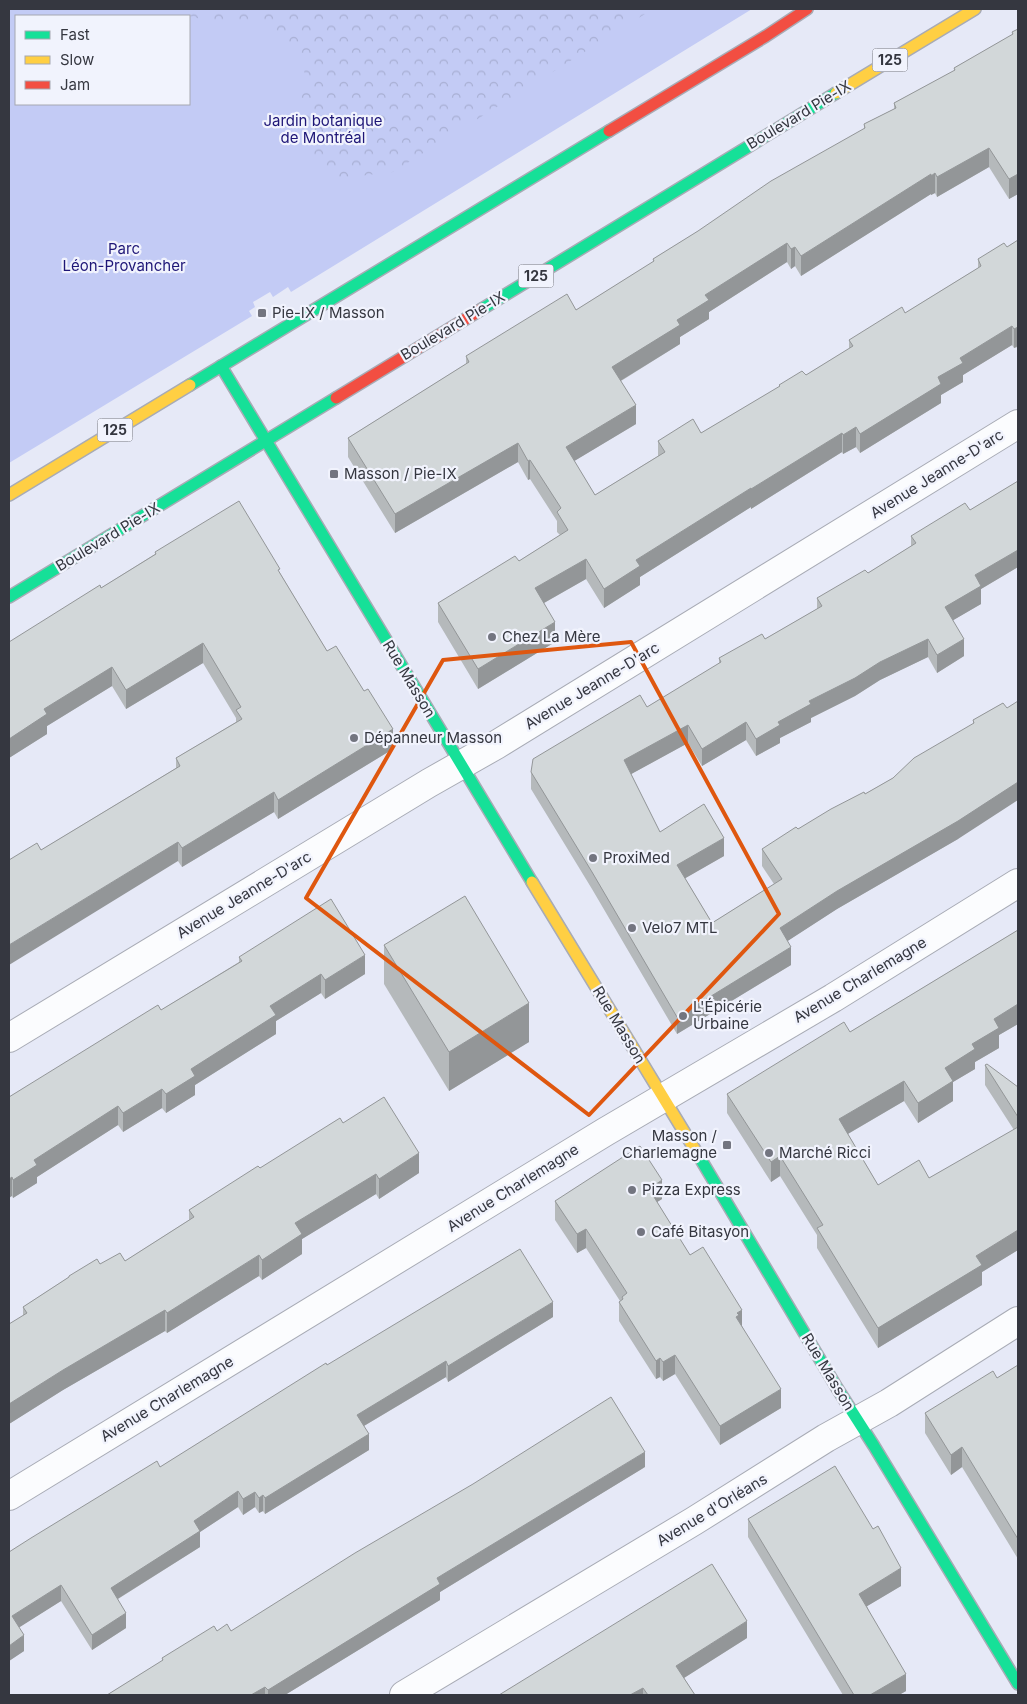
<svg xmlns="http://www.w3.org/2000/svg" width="1027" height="1704" font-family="Inter,sans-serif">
<defs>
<pattern id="forest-crowns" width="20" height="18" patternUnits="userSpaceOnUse" patternTransform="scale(1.25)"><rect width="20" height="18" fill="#c3cbf5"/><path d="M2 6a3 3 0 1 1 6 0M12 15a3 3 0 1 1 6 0" fill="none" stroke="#a8afd3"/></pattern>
</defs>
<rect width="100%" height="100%" fill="#e6e9f7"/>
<path fill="#c3cbf5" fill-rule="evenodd" d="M9 9H752L291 292 288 287 273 297 270 292 253 302 255 307 249 311 252 316 9 463ZM16 16H189V104H16Z"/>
<polygon fill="url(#forest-crowns)" points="173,9 653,9 393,172 342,178 313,169 299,115 305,66 266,25 214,23 176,12"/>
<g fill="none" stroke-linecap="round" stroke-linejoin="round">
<defs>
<g id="street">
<polyline points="9,1038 429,783 496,745 1018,424"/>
<polyline points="9,1496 605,1132 833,998 1018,883"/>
<polyline points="404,1695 694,1521 826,1438 889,1403 1018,1321"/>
</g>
<g id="fast">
<polyline points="482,309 836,93"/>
<polyline points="221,366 532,882"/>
<polyline points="190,385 609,131"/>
<polyline points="9,597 336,398"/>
<polyline points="697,1153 837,1388 874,1446 1018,1684"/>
</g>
<g id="slow">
<polyline points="836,93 975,9"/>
<polyline points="9,495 190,385"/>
<polyline points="532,882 697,1153"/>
</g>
<g id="jam">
<polyline points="609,131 766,36 807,9"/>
<polyline points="336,398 482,309"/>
</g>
</defs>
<use href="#street" stroke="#a8abb5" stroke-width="30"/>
<use href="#fast" stroke="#a8abb5" stroke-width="14"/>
<use href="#slow" stroke="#a8abb5" stroke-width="14"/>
<use href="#jam" stroke="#a8abb5" stroke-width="14"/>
<use href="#street" stroke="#fbfcfe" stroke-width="28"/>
<use href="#fast" stroke="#16e098" stroke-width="11"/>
<use href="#slow" stroke="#ffcf43" stroke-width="11"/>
<use href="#jam" stroke="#f24e42" stroke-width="11"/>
</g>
<g fill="#b5b9bb">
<polygon points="1018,29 1018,194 1009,199 989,167 937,197 935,193 931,195 931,194 801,276 795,266 791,269 787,262 709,312 709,319 680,337 680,344 621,381 636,424 574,461 595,495 658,456 658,441 701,433 779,387 779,385 806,375 849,349 849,340 905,313 978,268 978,259 1007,247 1018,240 1018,347 1014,348 1012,345 963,375 963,382 941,395 941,403 860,453 856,447 843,454 842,452 751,509 751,507 640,577 640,585 604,608 586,579 544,603 555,642 478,689 438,622 438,603 519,561 560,535 557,532 557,521 530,479 528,480 518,462 395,533 348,457 348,438 466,364 466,356 576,310 653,262 653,259 864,129 864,124 894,109 894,103 954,71 954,68 1012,35 1012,32"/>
<polygon points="1018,481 1018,567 981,589 981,604 953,620 964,656 937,673 928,657 880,680 855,696 811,718 811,722 780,738 780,743 756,756 746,740 702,766 688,743 631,774 660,832 724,856 685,878 712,923 774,884 762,866 762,849 798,829 865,794 893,778 973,724 973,720 1003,703 958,839 837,909 787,941 791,965 677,1034 592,889 531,789 531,772 647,707 719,664 719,658 765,639 817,609 817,598 868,573 911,546 911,536 970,510"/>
<polygon points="155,552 280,573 327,651 393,749 278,819 274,812 182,867 178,861 41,850 176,768 176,758 236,722 236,718 203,663 126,709 112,686 47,726 47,734 9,758 101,588 155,554"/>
<polygon points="1018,930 1018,1024 999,1035 999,1048 975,1062 975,1069 953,1082 953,1101 918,1123 904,1101 848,1134 878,1185 929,1178 1014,1130 985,1085 985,1065 1018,1087 1018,1250 982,1272 982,1285 878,1348 817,1248 817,1235 780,1176 771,1182 727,1113 727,1094 850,1032"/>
<polygon points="384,945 529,1042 449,1091 384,984"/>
<polygon points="239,957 365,974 325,999 321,993 276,1021 276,1034 195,1085 195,1095 166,1113 162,1108 123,1132 118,1125 37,1177 37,1183 13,1198 12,1196 9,1097 161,1010 239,962"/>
<polygon points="343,1123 419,1173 379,1199 376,1194 302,1239 302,1254 262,1280 259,1276 167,1333 165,1331 63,1390 9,1424 9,1324 23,1316 23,1307 69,1277 69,1276 100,1264 125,1261 189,1220 189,1210 260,1168"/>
<polygon points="662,1199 657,1202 690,1255 742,1326 781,1408 720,1445 675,1374 663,1381 660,1377 656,1379 619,1321 619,1302 620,1301 586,1248 577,1253 555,1220 555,1201"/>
<polygon points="553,1317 448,1382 446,1377 364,1426 369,1450 265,1514 263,1511 259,1513 255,1507 243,1515 238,1507 200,1532 200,1547 118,1599 126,1628 92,1650 61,1601 19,1627 24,1651 9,1661 9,1552 160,1467 327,1365"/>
<polygon points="1018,1365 1018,1559 962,1467 951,1475 925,1433 925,1413 997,1378"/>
<polygon points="645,1467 440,1592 440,1600 285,1695 107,1695 162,1661 162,1658 217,1631 231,1631"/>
<polygon points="748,1519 901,1586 867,1606 906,1691 899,1695 843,1695 748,1537"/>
<polygon points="747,1638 684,1678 695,1695 499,1695"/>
</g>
<g fill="#939698">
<polygon points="989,148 989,167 937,197 937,177"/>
<polygon points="935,173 935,193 931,195 931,176"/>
<polygon points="931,174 931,194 801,276 801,256"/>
<polygon points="1018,174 1018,194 1009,199 1009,179"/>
<polygon points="787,243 787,262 709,312 709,319 680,337 680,344 612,386 612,367 677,320 705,295"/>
<polygon points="795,247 795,266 791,269 791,249"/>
<polygon points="1012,326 1012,345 963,375 963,382 941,395 941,403 860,453 860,434 938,377 960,358"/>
<polygon points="1018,327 1018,346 1014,348 1014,329"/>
<polygon points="636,405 636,424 566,466 566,447"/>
<polygon points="856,427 856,447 843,454 843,435"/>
<polygon points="842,433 842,452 751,509 751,489"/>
<polygon points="518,443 518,462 395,533 395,514"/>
<polygon points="530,460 530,479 528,480 528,461"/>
<polygon points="751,488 751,507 640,577 640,585 604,608 604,589 636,560"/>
<polygon points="1018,550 1018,567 981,589 981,604 945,625 945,607 975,575"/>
<polygon points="586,559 586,579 535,608 535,588"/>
<polygon points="555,622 555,642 478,689 478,669"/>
<polygon points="928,639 928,657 880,680 855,696 811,718 811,722 780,738 780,743 756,756 756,739 778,722 809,701 880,662"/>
<polygon points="964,639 964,656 937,673 937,655"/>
<polygon points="203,643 203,663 126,709 126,690"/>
<polygon points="112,667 112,686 47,726 47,734 9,758 9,739 44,709"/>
<polygon points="746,722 746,740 702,766 702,749"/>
<polygon points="688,725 688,743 624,778 624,760"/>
<polygon points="393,729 393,749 278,819 278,800"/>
<polygon points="1018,782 1018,800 958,839 837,909 780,946 780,928 837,891"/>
<polygon points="274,792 274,812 182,867 182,848"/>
<polygon points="724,838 724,856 677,883 677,865"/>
<polygon points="178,842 178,861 9,965 9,945"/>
<polygon points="791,947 791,965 677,1034 677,1017"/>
<polygon points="365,955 365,974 325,999 325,980"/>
<polygon points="321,974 321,993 276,1021 276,1034 195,1085 195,1095 166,1113 166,1094 191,1069 270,1006"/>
<polygon points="529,1003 529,1042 449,1091 449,1052"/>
<polygon points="1018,1004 1018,1024 999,1035 999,1048 975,1062 975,1069 953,1082 953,1101 918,1123 918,1103 945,1068 972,1044 994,1019"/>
<polygon points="904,1081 904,1101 839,1139 839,1119"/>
<polygon points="162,1089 162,1108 123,1132 123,1113"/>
<polygon points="118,1106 118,1125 37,1177 37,1183 13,1198 13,1180 34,1160"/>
<polygon points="419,1153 419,1173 379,1199 379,1179"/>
<polygon points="780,1156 780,1176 771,1182 771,1162"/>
<polygon points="376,1174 376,1194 302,1239 302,1254 262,1280 262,1260 295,1223"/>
<polygon points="12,1177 12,1196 9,1198 9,1179"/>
<polygon points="662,1180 662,1199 649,1207 649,1189"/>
<polygon points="586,1229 586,1248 577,1253 577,1234"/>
<polygon points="1018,1230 1018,1250 982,1272 982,1285 878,1348 878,1328 976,1256"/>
<polygon points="259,1255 259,1276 167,1333 167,1313"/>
<polygon points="553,1302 553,1317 448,1382 448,1366"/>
<polygon points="165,1310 165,1331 63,1390 9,1424 9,1404 63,1370"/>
<polygon points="742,1310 742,1329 736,1317 737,1313"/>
<polygon points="675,1355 675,1374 663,1381 663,1362"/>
<polygon points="660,1358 660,1377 656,1379 656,1361"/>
<polygon points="446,1361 446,1377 357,1430 357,1415"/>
<polygon points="781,1389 781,1408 720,1445 720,1426"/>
<polygon points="369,1434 369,1450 265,1514 265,1498"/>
<polygon points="962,1447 962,1467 951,1475 951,1455"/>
<polygon points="645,1452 645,1467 440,1592 440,1600 285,1695 268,1695 268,1690 437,1578"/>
<polygon points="238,1491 238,1507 200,1532 200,1547 111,1603 111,1588 194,1521"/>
<polygon points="255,1492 255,1507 243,1515 243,1499"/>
<polygon points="263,1495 263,1511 259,1513 259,1498"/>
<polygon points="901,1568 901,1586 859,1611 859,1594"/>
<polygon points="61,1585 61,1601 12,1632 12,1616"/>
<polygon points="126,1613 126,1628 92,1650 92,1635"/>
<polygon points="747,1621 747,1638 676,1683 676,1666"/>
<polygon points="24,1635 24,1651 9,1661 9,1646"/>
<polygon points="906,1674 906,1691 899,1695 870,1695"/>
<polygon points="265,1687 265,1695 251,1695"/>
<polygon points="643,1688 643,1695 630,1695"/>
</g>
<g fill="#d2d7d9" stroke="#939698">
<polygon points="1018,29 1018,174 1009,179 989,148 937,177 935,173 931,176 931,174 801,256 795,247 791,249 787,243 705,295 709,300 677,320 680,325 612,367 636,405 566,447 595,495 665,452 658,441 693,419 701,433 780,386 779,385 802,371 806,375 853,346 849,340 902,307 905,313 978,268 981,266 978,259 1004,243 1007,247 1018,240 1018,327 1014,329 1012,326 960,358 963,363 938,377 941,384 860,434 856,427 843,435 842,433 751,489 751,488 636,560 640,566 604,589 586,559 535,588 555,622 478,669 438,603 515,556 519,561 568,530 557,512 561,508 530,460 528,461 518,443 395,514 348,438 469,362 466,356 567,294 576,310 654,261 653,259 698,231 771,181 865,128 864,124 896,108 894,103 955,70 954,68 1013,34 1012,32"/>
<polygon points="1018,481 1018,550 975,575 981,586 945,607 964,639 937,655 928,639 880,662 855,678 809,701 811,704 778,722 780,725 756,739 746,722 702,749 688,725 624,760 660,832 704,804 724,838 677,865 712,923 782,879 762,849 796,827 798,829 831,809 864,792 865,794 893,778 914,758 974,723 973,720 1003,703 1007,708 1018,701 1018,782 958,821 837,891 780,928 791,947 677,1017 592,872 531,772 533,759 640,695 647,707 721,662 719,658 762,634 765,639 822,606 817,598 865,570 868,573 916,543 911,536 965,503 970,510"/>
<polygon points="239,501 280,569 278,570 327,651 336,646 364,691 368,689 393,729 278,800 274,792 182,848 178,842 9,945 9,860 37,843 41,850 180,766 176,758 242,719 236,710 241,707 203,643 126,690 112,667 44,709 47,714 9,739 9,642 100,585 101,588 156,554 155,552"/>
<polygon points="465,896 529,1003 449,1052 384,945"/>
<polygon points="331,899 365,955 325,980 321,974 270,1006 276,1015 191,1069 195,1076 166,1094 162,1089 123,1113 118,1106 34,1160 37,1165 13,1180 12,1177 9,1179 9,1097 158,1005 161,1010 242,961 239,957"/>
<polygon points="1018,930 1018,1004 994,1019 999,1028 972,1044 975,1049 945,1068 953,1081 918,1103 904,1081 839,1119 878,1185 919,1160 929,1178 1018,1127 1018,1230 976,1256 982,1265 878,1328 817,1228 823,1225 780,1156 771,1162 727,1094 844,1022 850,1032"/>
<polygon points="987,1064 1018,1087 1018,1117 985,1065"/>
<polygon points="384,1097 419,1153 379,1179 376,1174 295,1223 302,1234 262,1260 259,1255 167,1313 165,1310 63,1370 9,1404 9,1324 27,1313 23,1307 69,1277 69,1276 97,1259 100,1264 120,1253 125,1261 194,1217 189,1210 258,1166 260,1168 340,1118 343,1123"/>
<polygon points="640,1146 662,1180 649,1189 690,1255 703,1247 742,1310 737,1313 739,1315 736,1317 781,1389 720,1426 675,1355 663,1362 660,1358 656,1361 619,1302 623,1299 622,1297 627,1293 586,1229 577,1234 555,1201"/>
<polygon points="520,1249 553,1302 448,1366 446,1361 357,1415 369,1434 265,1498 263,1495 259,1498 255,1492 243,1499 238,1491 194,1521 200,1531 111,1588 126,1613 92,1635 61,1585 12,1616 24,1635 9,1646 9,1552 31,1538 157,1461 160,1467 326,1363 327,1365"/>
<polygon points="1018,1365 1018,1539 962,1447 951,1455 925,1413 993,1371 997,1378"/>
<polygon points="611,1397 645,1452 437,1578 440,1584 268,1690 265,1687 251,1695 107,1695 163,1660 162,1658 214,1626 217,1631 227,1624 231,1631 355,1553 473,1484"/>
<polygon points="835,1466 873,1529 878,1526 901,1568 859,1594 906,1674 870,1695 854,1695 748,1519"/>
<polygon points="712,1564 747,1621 676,1666 695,1695 648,1695 643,1688 630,1695 499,1695"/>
</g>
<path fill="none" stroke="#df570f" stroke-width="4" stroke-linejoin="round" d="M631 642 779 914 589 1115 306 898 443 660Z"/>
<g fill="#737580" stroke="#f1f3fd" stroke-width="2">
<rect x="257" y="308" width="10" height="10" rx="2.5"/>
<rect x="329" y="469" width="10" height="10" rx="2.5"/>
<circle cx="492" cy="637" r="5"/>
<circle cx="354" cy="738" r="5"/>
<circle cx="593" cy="858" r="5"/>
<circle cx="632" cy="928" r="5"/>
<circle cx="683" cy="1016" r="5"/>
<rect x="722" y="1140" width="10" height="10" rx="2.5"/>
<circle cx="769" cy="1153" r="5"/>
<circle cx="632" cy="1190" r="5"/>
<circle cx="641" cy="1232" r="5"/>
</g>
<g text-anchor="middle" stroke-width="4.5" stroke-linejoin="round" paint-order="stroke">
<g fill="#f1f3fd" stroke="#6d6f79" stroke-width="1">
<rect x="872.5" y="48.5" width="35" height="23" rx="4"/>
<rect x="518.5" y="264.5" width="35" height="23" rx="4"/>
<rect x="97.5" y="418.5" width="35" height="23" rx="4"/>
</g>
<g font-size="14" font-weight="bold" fill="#353740">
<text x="890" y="65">125</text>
<text x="536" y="281">125</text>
<text x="115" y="435">125</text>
</g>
<g font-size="15" fill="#353740" stroke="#f1f3fd">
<text transform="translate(799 115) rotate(-31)" y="5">Boulevard Pie-IX</text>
<text transform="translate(453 326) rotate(-31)" y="5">Boulevard Pie-IX</text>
<text transform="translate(937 474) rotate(-32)" y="5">Avenue Jeanne-D'arc</text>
<text transform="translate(108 537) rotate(-31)" y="5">Boulevard Pie-IX</text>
<text transform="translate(409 679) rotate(59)" y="5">Rue Masson</text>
<text transform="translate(592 686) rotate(-31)" y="5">Avenue Jeanne-D'arc</text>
<text transform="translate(244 895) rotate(-31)" y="5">Avenue Jeanne-D'arc</text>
<text transform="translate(860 980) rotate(-31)" y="5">Avenue Charlemagne</text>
<text transform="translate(619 1025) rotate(59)" y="5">Rue Masson</text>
<text transform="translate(513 1188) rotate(-32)" y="5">Avenue Charlemagne</text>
<text transform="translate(828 1372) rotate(59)" y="5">Rue Masson</text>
<text transform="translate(167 1399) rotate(-31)" y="5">Avenue Charlemagne</text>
<text transform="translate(712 1510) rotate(-31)" y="5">Avenue d'Orléans</text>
</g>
<g font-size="15" fill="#1e1677" stroke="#f1f3fd">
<text x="323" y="126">Jardin botanique<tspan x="323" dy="17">de Montréal</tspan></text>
<text x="124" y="254">Parc<tspan x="124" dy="17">Léon-Provancher</tspan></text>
</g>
<g font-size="15" fill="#353740" stroke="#f1f3fd" text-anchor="start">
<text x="272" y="318">Pie-IX / Masson</text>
<text x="344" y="479">Masson / Pie-IX</text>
<text x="502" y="642">Chez La Mère</text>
<text x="364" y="743">Dépanneur Masson</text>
<text x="603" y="863">ProxiMed</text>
<text x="642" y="933">Velo7 MTL</text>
<text x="693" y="1012">L'Épicérie<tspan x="693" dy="17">Urbaine</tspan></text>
<text x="717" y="1141" text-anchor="end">Masson /<tspan x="717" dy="17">Charlemagne</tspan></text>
<text x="779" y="1158">Marché Ricci</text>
<text x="642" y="1195">Pizza Express</text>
<text x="651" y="1237">Café Bitasyon</text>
</g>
</g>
<rect width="1027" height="1704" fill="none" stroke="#353740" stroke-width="20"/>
<rect x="15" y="15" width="175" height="90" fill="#f1f3fd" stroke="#a6a8b1"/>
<rect x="25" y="31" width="25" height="8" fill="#16e098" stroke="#a6a8b1"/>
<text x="60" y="40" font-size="15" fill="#353740">Fast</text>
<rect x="25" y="56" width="25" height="8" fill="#ffcf43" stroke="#a6a8b1"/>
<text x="60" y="65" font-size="15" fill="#353740">Slow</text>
<rect x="25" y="81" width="25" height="8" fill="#f24e42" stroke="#a6a8b1"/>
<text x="60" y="90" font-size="15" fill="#353740">Jam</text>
</svg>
